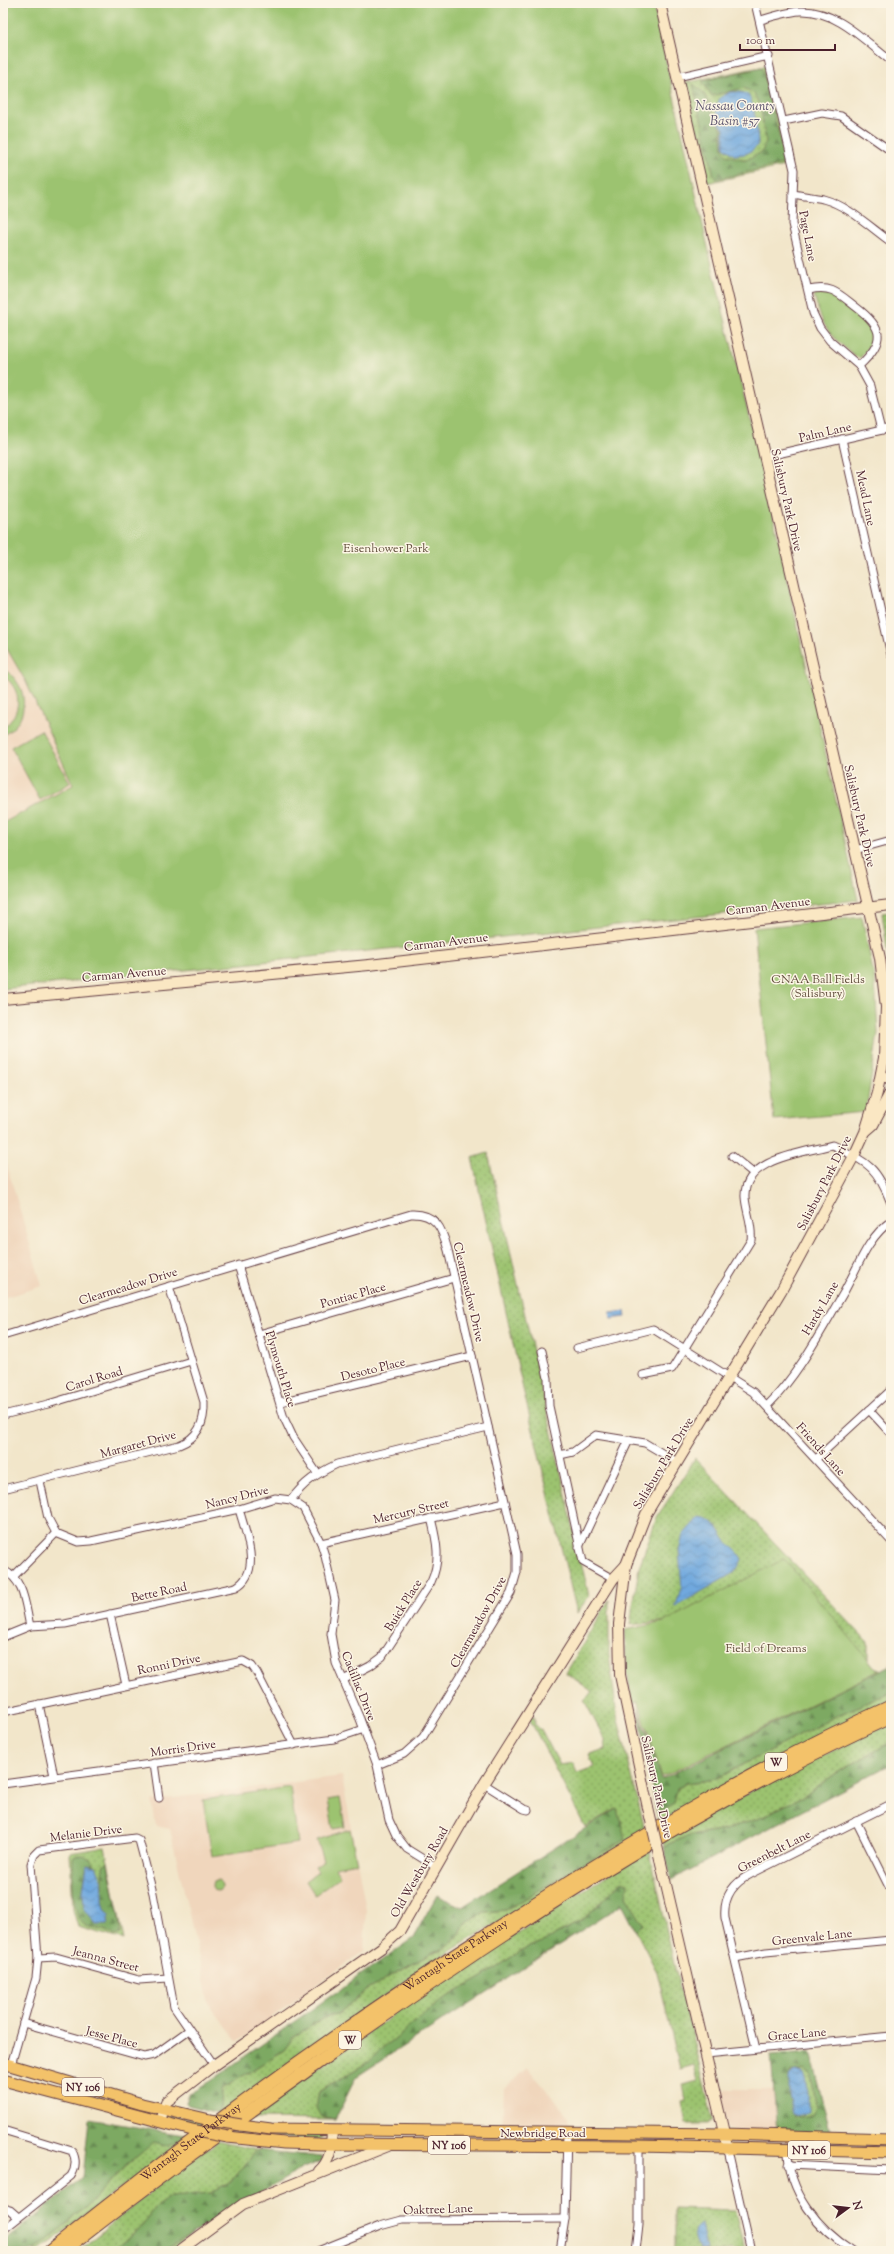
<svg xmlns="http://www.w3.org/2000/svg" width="894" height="2254" font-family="'Sorts Mill Goudy',serif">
<defs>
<pattern id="grass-dots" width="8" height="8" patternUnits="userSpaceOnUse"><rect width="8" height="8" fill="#9cc36f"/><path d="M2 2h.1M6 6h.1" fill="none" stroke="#819e5b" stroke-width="1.8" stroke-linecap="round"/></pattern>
<pattern id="forest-firs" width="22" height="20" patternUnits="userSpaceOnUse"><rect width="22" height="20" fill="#7da962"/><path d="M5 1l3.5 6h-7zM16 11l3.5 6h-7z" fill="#688951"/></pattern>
<pattern id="water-waves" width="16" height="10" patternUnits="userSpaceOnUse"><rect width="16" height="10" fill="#6fa8de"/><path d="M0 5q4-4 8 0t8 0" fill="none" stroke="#5d88b4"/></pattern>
</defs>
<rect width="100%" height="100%" fill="#fcf5e5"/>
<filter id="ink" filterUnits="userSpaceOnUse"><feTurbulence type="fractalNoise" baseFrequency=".025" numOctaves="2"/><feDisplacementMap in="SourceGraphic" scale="8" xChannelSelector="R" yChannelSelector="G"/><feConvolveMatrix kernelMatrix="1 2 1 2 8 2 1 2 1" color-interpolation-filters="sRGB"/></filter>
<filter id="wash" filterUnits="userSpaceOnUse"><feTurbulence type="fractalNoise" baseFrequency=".012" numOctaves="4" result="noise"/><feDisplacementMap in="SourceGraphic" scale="16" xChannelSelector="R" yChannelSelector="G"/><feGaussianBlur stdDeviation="0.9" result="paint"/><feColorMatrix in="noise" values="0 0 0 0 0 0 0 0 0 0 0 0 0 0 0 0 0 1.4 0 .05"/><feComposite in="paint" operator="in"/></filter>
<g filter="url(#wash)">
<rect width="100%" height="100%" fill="#f2e6ca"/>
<g fill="#f0d6bc">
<polygon points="3,642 26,682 73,785 3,823"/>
<polygon points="3,1152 42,1286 3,1298"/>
<polygon points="342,1776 366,1910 364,1951 237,2042 209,2003 170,1829 156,1826 152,1801"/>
<polygon points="528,2068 569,2117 570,2131 502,2130 504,2088"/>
<polygon points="719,2090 774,2090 777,2134 728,2130"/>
</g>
<g fill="url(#grass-dots)" stroke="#73714d">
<polygon points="765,66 789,165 707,183 684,83"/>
<polygon points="891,912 891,980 882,913"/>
<polygon points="488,1153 589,1596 577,1613 523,1389 472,1158"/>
<polygon points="695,1458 868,1642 868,1658 872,1666 882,1670 716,1752 669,1621 630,1625 639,1567 657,1517"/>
<polygon points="609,1600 609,1655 617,1715 645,1830 419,1971 221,2114 218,2113 221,2103 222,2089 284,2050 294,2036 330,2015 338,2014 366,1990 432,1953 443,1950 459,1935 465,1923 484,1912 506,1910 624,1839 616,1808 585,1827 529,1718 533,1716 536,1725 542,1731 560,1765 573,1763 577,1773 594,1767 589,1754 606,1749 605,1740 584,1700 593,1692 566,1673"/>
<polygon points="891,1692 891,1701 659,1822 656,1809 665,1809 677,1789 686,1783 716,1779 838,1715"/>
<polygon points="891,1722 891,1742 835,1774 803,1797 765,1815 725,1830 685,1837 664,1846 663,1840 759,1787"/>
<polygon points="105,1847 124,1940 78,1927 73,1910 70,1853"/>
<polygon points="649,1848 674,1964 713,2120 708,2124 686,2124 682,2101 686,2100 683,2085 698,2081 694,2065 680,2069 657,1972 636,1931 642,1924 626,1896 621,1881 605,1899 582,1920 549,1939 519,1952 483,1977 442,2000 381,2050 370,2061 319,2091 317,2108 322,2117 335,2120 247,2119 428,1990"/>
<path d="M803 2069C814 2077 818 2103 813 2115L801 2117 795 2116 790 2073Z"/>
<path d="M168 2115 207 2122 201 2126C191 2124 174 2124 166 2116Z"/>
<polygon points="236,2127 320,2134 322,2137 320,2139 296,2139 229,2132"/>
<polygon points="190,2136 38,2251 33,2251 83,2210 121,2170 153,2142"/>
<polygon points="217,2141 257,2150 231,2182 212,2193 193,2195 157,2207 144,2224 111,2251 78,2251 201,2151 211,2148"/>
<polygon points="675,2208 736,2210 745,2251 675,2251"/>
<polygon points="203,2226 170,2251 163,2251"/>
</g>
<g fill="url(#forest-firs)" stroke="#646446" fill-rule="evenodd">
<path d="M762 68 786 163 717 179 714 176 693 84C709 95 708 104 716 120 718 124 721 126 722 131 723 140 721 147 726 155L746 160 762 152 766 141 760 107 754 93 744 88 712 96 702 81Z"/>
<polygon points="891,1665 891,1692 838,1715 716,1779 686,1783 677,1789 674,1803 665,1809 656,1809 638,1708 662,1779"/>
<polygon points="891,1742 891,1764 671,1880 664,1846 685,1837 725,1830 765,1815 803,1797 835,1774"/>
<polygon points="617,1808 625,1839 506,1910 484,1912 465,1923 459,1935 443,1950 432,1953 366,1990 338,2014 330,2015 294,2036 284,2050 222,2089 221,2103 218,2113 187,2105 186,2102 190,2093 210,2081 413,1938 437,1895 462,1907"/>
<path d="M83 1855 90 1859 96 1866 87 1864 83 1891 109 1915 104 1908 100 1894 103 1889V1865L108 1862C111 1886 120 1910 120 1934L115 1936C106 1928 95 1930 85 1925 71 1919 73 1873 73 1859L75 1856Z"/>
<polygon points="621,1881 628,1884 626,1896 643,1924 636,1931 622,1904 356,2077 335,2120 321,2117 316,2108 319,2091 370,2061 381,2050 442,2000 483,1977 519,1952 549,1939 582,1920 605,1899"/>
<path d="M810 2052 831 2135 777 2134 771 2055ZM803 2069C814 2077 818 2103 812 2115L801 2117 795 2116 790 2073Z"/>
<polygon points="89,2119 190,2136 166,2146 153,2143 121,2170 83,2210 33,2251 3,2251 3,2242 83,2177"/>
<polygon points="257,2150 323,2157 321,2161 303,2168 163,2251 111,2251 144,2224 157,2207 170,2196 212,2193 231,2182"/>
</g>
<g fill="#9cc36f" stroke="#73714d">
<polygon points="3,3 653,3 713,270 771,506 858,900 3,989 3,823 73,785 26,682 3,642"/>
<path d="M816 291 833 294 867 321 873 335 872 343 861 357 858 358C830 336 823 330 814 295Z"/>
<path d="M3 669C30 684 31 721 3 735V728C22 714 23 689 3 676Z"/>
<polygon points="41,730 70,783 40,800 11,747"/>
<polygon points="862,917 875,981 878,1033 866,1112 774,1120 754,928"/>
<polygon points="784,1559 878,1671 662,1777 638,1701 632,1706 626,1660 625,1630 664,1622"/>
<polygon points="290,1787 298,1843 212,1856 203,1800"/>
<polygon points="340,1798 345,1827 333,1829 328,1800"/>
<polygon points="350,1829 357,1863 335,1867 340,1877 315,1895 306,1881 318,1872 315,1867 324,1861 317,1840"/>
<circle cx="217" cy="1886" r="5"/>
</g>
<g fill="url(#water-waves)" stroke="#5c6484">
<path d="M730 92C736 92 744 91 748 95 754 100 758 135 758 144 752 153 745 155 734 155L724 147V129L717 120 716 107 720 98Z"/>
<polygon points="625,1311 626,1317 611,1319 610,1313"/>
<path d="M699 1517C716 1518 719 1532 728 1543 734 1550 738 1550 742 1560L735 1572 675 1607 682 1589 679 1551 683 1535Z"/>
<path d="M87 1864 96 1866C99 1872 102 1879 102 1885 103 1900 99 1902 109 1915L107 1924H96L84 1908 83 1891Z"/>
<polygon points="795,2071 802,2072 808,2093 808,2112 799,2115 793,2113 789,2095 789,2077"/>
<path d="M701 2223 706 2250H700C692 2243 691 2228 701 2223Z"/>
</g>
</g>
<g filter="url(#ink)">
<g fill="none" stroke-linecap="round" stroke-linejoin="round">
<defs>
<g id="street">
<polyline points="755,3 794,170 792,224 813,313 820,328 830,341 859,366 870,386 881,430"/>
<path d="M761 20C774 16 787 12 800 11 835 9 865 41 891 61"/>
<polyline points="677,77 769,56"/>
<polyline points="784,121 822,113 841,116 891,151"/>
<path d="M793 194C803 196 814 197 823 199 849 206 870 227 891 242"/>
<path d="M809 290C832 285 838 293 856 307 884 328 886 341 859 366"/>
<polyline points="842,439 891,655"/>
<polyline points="764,457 891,428"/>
<polyline points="855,850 891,840"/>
<polyline points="732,1156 753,1173"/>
<polyline points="238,1265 284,1418 293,1437 317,1473"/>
<polyline points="259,1334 454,1278"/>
<path d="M3 1336 411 1214C436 1213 442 1228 448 1250L517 1554V1572L511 1593 423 1737 404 1754 377 1765"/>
<polyline points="577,1348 653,1329 753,1392 891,1541"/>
<polyline points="542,1351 548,1378 549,1406 583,1562 613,1579"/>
<path d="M643 1375 672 1369 751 1240C753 1225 746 1212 745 1197 743 1158 804 1153 832 1145 868 1163 876 1165 891 1203"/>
<polyline points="280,1402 472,1356"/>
<path d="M767 1406C799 1374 821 1331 844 1292 858 1267 867 1238 891 1221"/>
<polyline points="869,1410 891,1434"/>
<polyline points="3,1415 48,1404 191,1361"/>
<polyline points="560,1455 573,1452 596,1435 645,1443 677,1462"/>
<polyline points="816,1459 891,1390"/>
<path d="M40 1481 48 1518 56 1533 78 1542 91 1541 239 1509 275 1498 291 1500C304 1482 318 1473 337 1464L488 1427"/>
<path d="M3 1489 179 1445C198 1438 205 1422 204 1402L169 1286"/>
<polyline points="291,1500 303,1508 321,1543 325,1556 335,1600 331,1634 336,1663 360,1719 377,1765 389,1820 396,1835 407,1849 436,1867"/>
<polyline points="321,1543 505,1502"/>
<polyline points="579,1547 629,1440"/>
<path d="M3 1570C25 1580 25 1605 30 1626"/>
<polyline points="14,1576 56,1533"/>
<polyline points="110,1614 126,1685"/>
<path d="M3 1637 30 1626 65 1624 236 1587C263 1572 245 1532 239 1509"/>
<path d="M343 1680 370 1666 382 1657 431 1582C441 1560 437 1542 431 1518"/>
<polyline points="39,1704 54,1776"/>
<polyline points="3,1712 243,1661 252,1666 257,1673 294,1745"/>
<polyline points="154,1763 159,1798"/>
<polyline points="3,1784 334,1739 364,1729"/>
<polyline points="484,1784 524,1809 528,1810"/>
<polyline points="856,1821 891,1891"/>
<polyline points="38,1958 56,1957 139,1980 168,1978"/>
<polyline points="735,1958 766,1952 891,1940"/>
<polyline points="23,2023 144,2057 154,2055 189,2030"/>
<path d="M756 2049 725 1918C723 1897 733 1883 751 1874L891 1804"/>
<polyline points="706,2054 891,2036"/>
<polyline points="11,2065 36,1978 38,1958 31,1864 34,1855 39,1850 135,1838 139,1840 153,1893 174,2007 214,2065"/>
<path d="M3 2130 72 2151C77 2160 76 2168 71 2176L3 2230"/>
<polyline points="728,2150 751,2251"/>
<path d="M788 2150C788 2192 819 2230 853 2251"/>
<polyline points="788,2165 891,2170"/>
<polyline points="3,2208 10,2210 18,2217"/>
<polyline points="318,2251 380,2226 402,2220 565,2219"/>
<polyline points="560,2251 565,2219 567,2132"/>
<polyline points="636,2251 639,2224 639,2146"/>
</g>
<g id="secondary">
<polyline points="3,999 369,965 891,905"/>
<polyline points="881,1074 891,1081"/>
<polyline points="866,1131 873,1125 891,1091"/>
<polyline points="648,1808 620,1675 619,1624 626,1565 646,1514 781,1291 854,1156 865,1132 877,1093 884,1058 886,1007 880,958 660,3"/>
<polyline points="660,1859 728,2150"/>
<polyline points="160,2121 166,2102 214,2065 381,1948 400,1931 484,1784 613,1579 626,1565"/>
<path d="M319 2171C332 2159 331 2146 332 2130"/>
<polyline points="179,2251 243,2204 388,2146"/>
</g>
<g id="primary">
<polyline points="3,2063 142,2104 210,2120"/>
<polyline points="3,2080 196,2131"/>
<polyline points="241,2125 271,2129 724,2134 891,2139"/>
<polyline points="228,2137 284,2143 319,2144 639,2146 891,2152"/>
</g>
<g id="highway">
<path id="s1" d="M50 2251C193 2136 341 2028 495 1929 623 1846 753 1769 891 1706"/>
<path d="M64 2251C146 2186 230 2126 315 2065 497 1934 686 1810 891 1717"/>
</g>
</defs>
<use href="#street" stroke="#633d43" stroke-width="9"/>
<use href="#secondary" stroke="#633d43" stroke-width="12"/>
<use href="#primary" stroke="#633d43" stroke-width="13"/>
<use href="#highway" stroke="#633d43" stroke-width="14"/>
<use href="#street" stroke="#fff" stroke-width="7"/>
<use href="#secondary" stroke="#fae7c3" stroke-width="10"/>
<use href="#primary" stroke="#f3c26a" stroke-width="11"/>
<use href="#highway" stroke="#f3c26a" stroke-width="12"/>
<defs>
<polyline id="secondary-bridge" points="648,1808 660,1859"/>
<g id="primary-bridge">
<polyline points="210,2120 241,2125"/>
<polyline points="196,2131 228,2137"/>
</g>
</defs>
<use href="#secondary-bridge" stroke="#633d43" stroke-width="12" stroke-linecap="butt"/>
<use href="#primary-bridge" stroke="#633d43" stroke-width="13" stroke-linecap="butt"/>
<use href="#secondary-bridge" stroke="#fae7c3" stroke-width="10"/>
<use href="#primary-bridge" stroke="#f3c26a" stroke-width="11"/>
</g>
</g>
<g text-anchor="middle" stroke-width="3" stroke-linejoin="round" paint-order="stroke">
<g fill="#fcf5e5" stroke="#7f5f63" stroke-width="1">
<rect x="765" y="1753" width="22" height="18" rx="3"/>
<rect x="339" y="2031" width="22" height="18" rx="3"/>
<rect x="62" y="2078" width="42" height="18" rx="3"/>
<rect x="428" y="2136" width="42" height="18" rx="3"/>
<rect x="788" y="2141" width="42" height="18" rx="3"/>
</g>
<g font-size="11" font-weight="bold" fill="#4a1f2b">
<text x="776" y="1766">W</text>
<text x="350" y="2044">W</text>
<text x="83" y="2091">NY 106</text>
<text x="449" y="2149">NY 106</text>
<text x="809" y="2154">NY 106</text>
</g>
<g font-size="12" fill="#4a1f2b" stroke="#fcf5e5">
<text transform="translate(808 236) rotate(79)" y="4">Page Lane</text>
<text transform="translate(825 432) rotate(-13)" y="4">Palm Lane</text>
<text transform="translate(866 498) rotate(78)" y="4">Mead Lane</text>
<text transform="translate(787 500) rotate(77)" y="4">Salisbury Park Drive</text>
<text transform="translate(860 816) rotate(77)" y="4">Salisbury Park Drive</text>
<text transform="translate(768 906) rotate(-7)" y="4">Carman Avenue</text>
<text transform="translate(446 942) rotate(-7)" y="4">Carman Avenue</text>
<text transform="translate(124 974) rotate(-5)" y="4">Carman Avenue</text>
<text transform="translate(824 1183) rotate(-63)" y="4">Salisbury Park Drive</text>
<text transform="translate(128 1286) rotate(-17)" y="4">Clearmeadow Drive</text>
<text transform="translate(469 1292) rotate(77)" y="4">Clearmeadow Drive</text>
<text transform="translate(353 1295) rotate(-16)" y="4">Pontiac Place</text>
<text transform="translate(820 1308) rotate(-60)" y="4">Hardy Lane</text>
<text transform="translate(281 1369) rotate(73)" y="4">Plymouth Place</text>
<text transform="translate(373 1369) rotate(-14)" y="4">Desoto Place</text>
<text transform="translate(94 1379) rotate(-17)" y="4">Carol Road</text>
<text transform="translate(138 1444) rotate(-15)" y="4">Margaret Drive</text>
<text transform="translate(821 1449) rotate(48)" y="4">Friends Lane</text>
<text transform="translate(663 1463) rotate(-59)" y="4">Salisbury Park Drive</text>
<text transform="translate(237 1497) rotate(-14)" y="4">Nancy Drive</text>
<text transform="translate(411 1511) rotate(-13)" y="4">Mercury Street</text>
<text transform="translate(159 1592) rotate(-12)" y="4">Bette Road</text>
<text transform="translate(403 1605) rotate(-58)" y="4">Buick Place</text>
<text transform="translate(478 1622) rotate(-61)" y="4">Clearmeadow Drive</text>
<text transform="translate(169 1664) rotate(-12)" y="4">Ronni Drive</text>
<text transform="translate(359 1686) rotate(68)" y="4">Cadillac Drive</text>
<text transform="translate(183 1748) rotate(-8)" y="4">Morris Drive</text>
<text transform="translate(657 1787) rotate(77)" y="4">Salisbury Park Drive</text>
<text transform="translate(86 1833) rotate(-7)" y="4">Melanie Drive</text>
<text transform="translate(774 1851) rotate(-27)" y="4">Greenbelt Lane</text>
<text transform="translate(419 1872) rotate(-60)" y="4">Old Westbury Road</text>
<text transform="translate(812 1937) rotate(-6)" y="4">Greenvale Lane</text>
<text dy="4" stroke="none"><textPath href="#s1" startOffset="502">Wantagh State Parkway</textPath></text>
<text transform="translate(106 1959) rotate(15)" y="4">Jeanna Street</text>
<text transform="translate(797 2034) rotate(-5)" y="4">Grace Lane</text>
<text transform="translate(112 2037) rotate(15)" y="4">Jesse Place</text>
<text x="543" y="2137">Newbridge Road</text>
<text dy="4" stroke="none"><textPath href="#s1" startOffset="178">Wantagh State Parkway</textPath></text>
<text transform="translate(438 2209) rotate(-2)" y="4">Oaktree Lane</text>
</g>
<g font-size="12" fill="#63503f" stroke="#fcf5e5">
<text x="386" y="552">Eisenhower Park</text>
<text x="818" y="983">CNAA Ball Fields<tspan x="818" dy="14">(Salisbury)</tspan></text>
<text x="766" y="1652">Field of Dreams</text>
</g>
<g font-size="13" font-style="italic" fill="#574f6a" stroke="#fcf5e5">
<text x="735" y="110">Nassau County<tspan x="735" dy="15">Basin #57</tspan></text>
</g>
</g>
<rect width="894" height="2254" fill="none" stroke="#fcf5e5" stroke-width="16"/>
<g transform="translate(848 2208) rotate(75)" stroke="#fcf5e5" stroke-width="3" paint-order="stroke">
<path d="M0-3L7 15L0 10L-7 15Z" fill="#4a1f2b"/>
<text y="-6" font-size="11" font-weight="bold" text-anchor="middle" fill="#4a1f2b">N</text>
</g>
<path d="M740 44v6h95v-6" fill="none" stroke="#4a1f2b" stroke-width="2"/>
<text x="746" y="44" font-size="12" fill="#4a1f2b" stroke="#fcf5e5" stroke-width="3" paint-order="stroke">100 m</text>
</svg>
